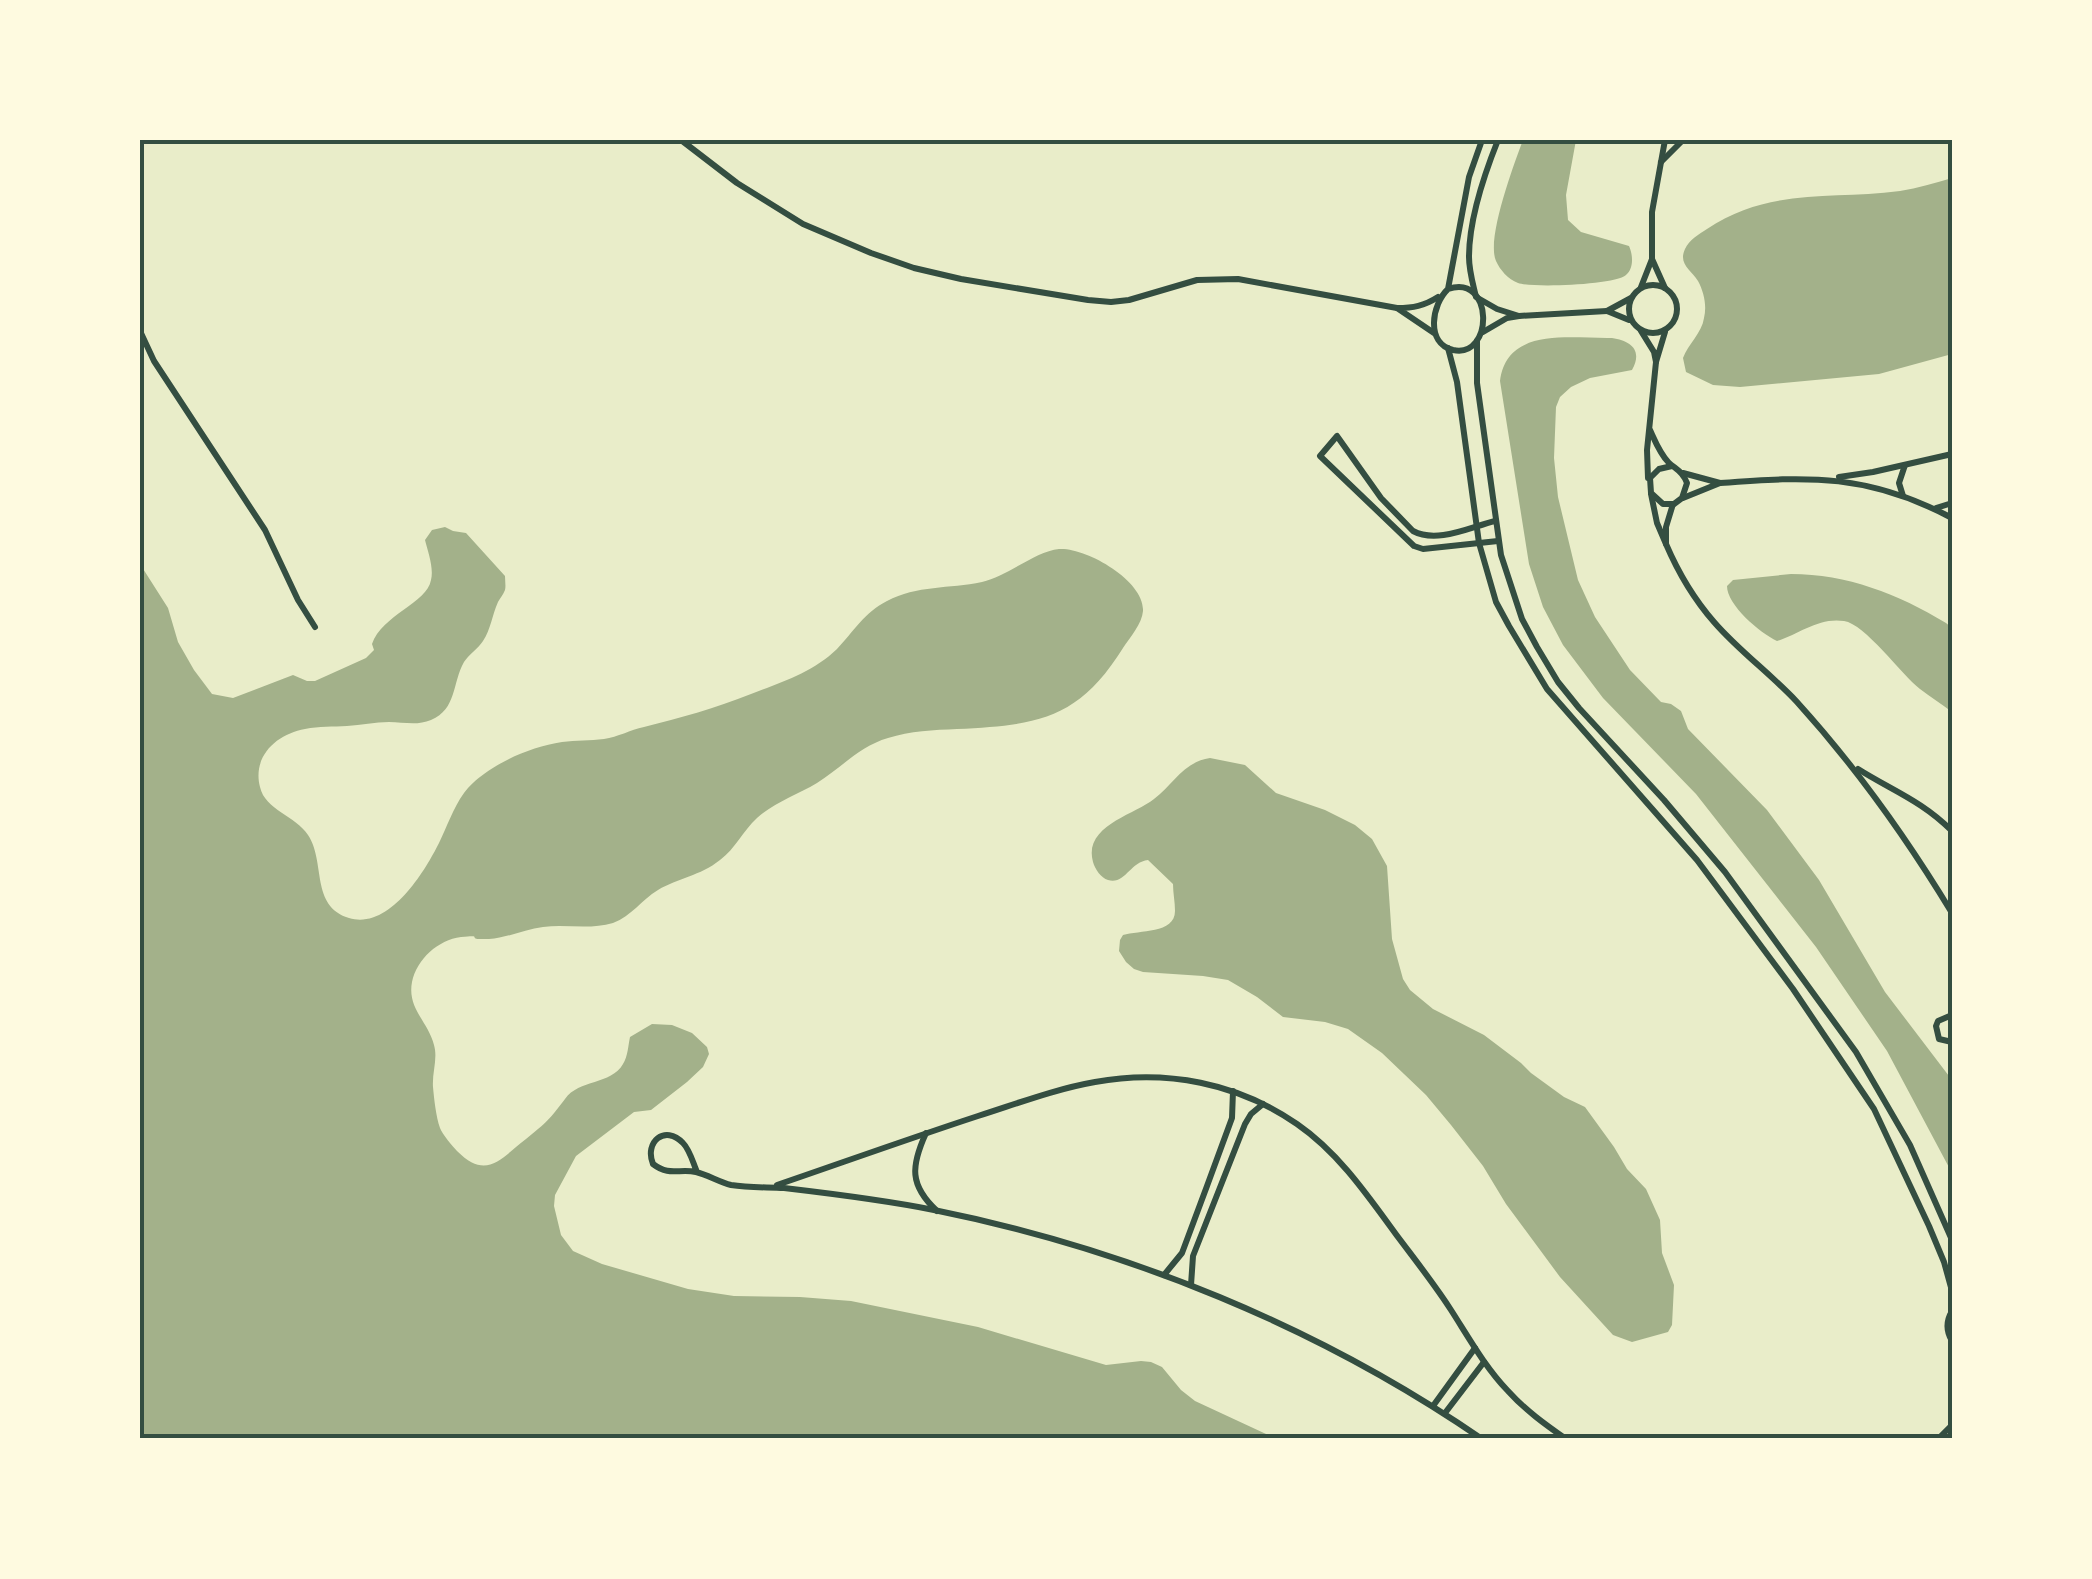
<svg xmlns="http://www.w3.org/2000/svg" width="2092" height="1579" font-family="Commissioner,sans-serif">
<rect width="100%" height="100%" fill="#e9edc9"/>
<g fill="#a3b18a">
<path d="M1523 140H1576L1566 195 1568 220 1581 232 1629 246C1633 255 1634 268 1626 275 1615 285 1532 288 1518 283 1508 279 1500 270 1496 261 1486 239 1514 164 1523 140Z"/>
<path d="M1952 178V354L1879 374 1740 387 1713 385 1686 372 1683 358C1688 344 1702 333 1704 318 1707 306 1704 292 1698 281 1691 270 1678 264 1685 249 1689 240 1699 234 1707 229 1770 187 1831 200 1900 191 1918 188 1935 183 1952 178Z"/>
<path d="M1612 338C1631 341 1643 350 1632 370L1590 378 1571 387 1560 397 1556 407 1554 458 1558 497 1578 580 1595 617 1630 670 1661 702 1671 704 1681 711 1688 729 1767 810 1819 880 1885 992 1952 1080V1173L1887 1051 1816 947 1696 794 1603 698 1563 645 1543 607 1529 564 1500 381C1507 326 1571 339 1612 338Z"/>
<path d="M445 527 453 531 466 533 505 576C505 581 506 586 505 590 503 595 500 598 498 602 492 615 491 629 483 641 478 649 469 654 464 662 452 683 457 709 431 720 417 726 403 722 389 722 375 722 361 725 347 726 333 727 319 726 305 729 277 734 252 756 260 787 265 810 296 816 308 835 326 862 310 906 349 918 389 930 424 873 439 843 447 827 453 808 464 793 469 786 477 779 484 774 506 758 535 746 562 742 576 740 590 741 604 739 618 737 630 730 644 727 680 718 716 708 751 694 782 682 812 673 837 649 853 632 865 612 887 601 917 585 949 589 982 582 1008 576 1036 551 1059 549 1086 547 1145 581 1143 611 1142 624 1130 637 1123 648 1078 720 1037 725 957 729 934 730 910 731 888 738 860 746 841 768 817 783 797 795 775 802 757 818 743 831 735 849 720 860 700 876 678 878 658 890 641 900 632 916 613 923 590 930 566 924 543 927 525 929 507 938 489 939 461 940 488 934 461 937 438 940 417 959 412 982 407 1009 428 1021 434 1045 438 1059 432 1072 433 1087 434 1098 436 1117 440 1128 442 1134 453 1147 457 1151 487 1181 501 1158 526 1139 547 1122 549 1120 565 1099 579 1079 611 1085 623 1064 628 1056 628 1046 630 1037L652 1024 672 1025 692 1033 707 1047 709 1054 703 1067 687 1082 651 1110 634 1112 576 1156 555 1195 554 1206 561 1235 573 1251 602 1264 688 1289 734 1296 800 1297 851 1301 978 1327 1106 1365 1141 1361 1151 1362 1162 1367 1181 1390 1195 1401 1277 1439H140V564L168 608 178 642 194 670 212 694 233 698 293 675 307 681H315L366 658 374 650 372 644C382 615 427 603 431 580 434 568 428 552 425 540L432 530Z"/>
<path d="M1791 574C1847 574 1898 594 1946 623L1952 628V712C1942 704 1930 697 1920 689 1901 674 1865 624 1844 621 1819 617 1799 634 1777 641 1760 633 1727 605 1727 586L1733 580Z"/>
<path d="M1210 758 1245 765 1276 793 1325 810 1355 825 1372 839 1387 866 1392 939 1403 979 1410 990 1433 1009 1484 1035 1521 1063 1531 1073 1564 1097 1585 1107 1614 1147 1627 1169 1646 1189 1660 1220 1662 1253 1674 1285 1672 1325 1668 1332 1632 1342 1613 1335 1560 1277 1506 1204 1483 1166 1451 1125 1426 1095 1382 1053 1348 1029 1325 1022 1283 1017 1257 997 1228 980 1203 976 1143 972 1134 969 1126 962 1119 951 1120 940 1123 935C1139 930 1175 934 1175 911 1175 902 1173 893 1173 884L1148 860C1130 862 1125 885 1108 880 1101 878 1095 869 1093 862 1083 826 1134 815 1154 799 1174 784 1183 762 1210 758Z"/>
</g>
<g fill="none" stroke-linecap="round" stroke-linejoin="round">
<g stroke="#344e41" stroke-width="6">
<polyline points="681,140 737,183 803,224 871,253 914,268 961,279 1088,300 1111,302 1129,300 1197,280 1238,279 1397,308"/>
<polyline points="1661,162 1683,140"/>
<polyline points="1652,259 1652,212 1665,140"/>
<circle cx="1653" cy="309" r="24"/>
<polyline points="1641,287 1652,259 1665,288"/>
<path d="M1448 289C1494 273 1494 359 1453 350 1425 343 1432 304 1448 289L1469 177 1482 140"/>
<polyline points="1519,316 1607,311"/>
<polyline points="1629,320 1607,311 1631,298"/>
<polyline points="140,331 154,361 265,530 298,600 315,627"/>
<polyline points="1641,331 1654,352 1656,362 1665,332"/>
<path d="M1483 332 1507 318 1519 316 1497 309 1476 297C1473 284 1469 271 1469 257 1469 219 1484 175 1498 140"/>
<path d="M1434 333 1397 308C1413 308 1424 306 1438 297"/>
<polyline points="1477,341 1477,383 1501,555 1522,619 1537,647 1558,682 1579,708 1664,800 1725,872 1856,1052 1910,1145 1952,1240"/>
<polyline points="1448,348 1457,382 1479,543 1496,602 1509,626 1547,689 1697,860 1793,989 1874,1109 1929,1226 1944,1262 1952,1291"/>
<path d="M1650 430C1655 441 1660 454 1669 463 1677 470 1683 472 1687 483L1682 498 1674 504H1663L1651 493 1650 478 1659 469 1672 466"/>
<polyline points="1683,473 1720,483 1683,498"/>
<polyline points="1839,477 1873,472 1952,454"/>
<polyline points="1648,478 1647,450 1656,362"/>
<path d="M1720 483C1810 476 1869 474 1952 518"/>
<polyline points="1651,494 1657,523 1666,544 1666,527 1673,504"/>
<polyline points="1903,496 1899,483 1905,465"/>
<polyline points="1936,508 1952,503"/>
<path d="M1495 521C1470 527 1437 544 1413 531L1381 498 1337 436 1320 456 1414 546 1423 549 1498 541"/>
<path d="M1666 544C1678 572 1693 598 1714 622 1739 651 1771 674 1797 702 1856 767 1906 837 1952 913"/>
<path d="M1858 769C1893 791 1922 801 1952 831"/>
<polyline points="1952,1015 1938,1021 1936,1026 1939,1039 1952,1042"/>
<path d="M926 1133C911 1166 909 1185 937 1211"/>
<path d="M697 1172C693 1163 690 1150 683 1143 665 1124 644 1142 653 1164 670 1177 679 1168 696 1172 708 1175 719 1182 731 1185 749 1188 767 1187 784 1188 835 1194 885 1200 934 1210 1128 1249 1319 1327 1482 1439"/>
<path d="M777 1185C844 1162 911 1138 978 1116 1016 1104 1055 1089 1095 1082 1166 1069 1238 1083 1297 1124 1339 1153 1368 1196 1398 1237 1416 1261 1435 1285 1451 1310 1469 1338 1485 1367 1508 1391 1525 1410 1546 1425 1566 1439"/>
<polyline points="1164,1275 1182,1253 1207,1186 1232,1118 1233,1091"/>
<polyline points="1191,1285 1193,1256 1245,1124 1251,1114 1263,1104"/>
<path d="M1952 1311C1946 1321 1946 1331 1952 1341"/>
<polyline points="1433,1406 1475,1348"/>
<polyline points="1445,1413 1484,1362"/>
<polyline points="1938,1439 1952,1425"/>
</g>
</g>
<rect width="2092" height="1579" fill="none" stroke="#fefae0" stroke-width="285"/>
<rect x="142" y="142" width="1808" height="1294" fill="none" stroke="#344e41" stroke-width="4"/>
</svg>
